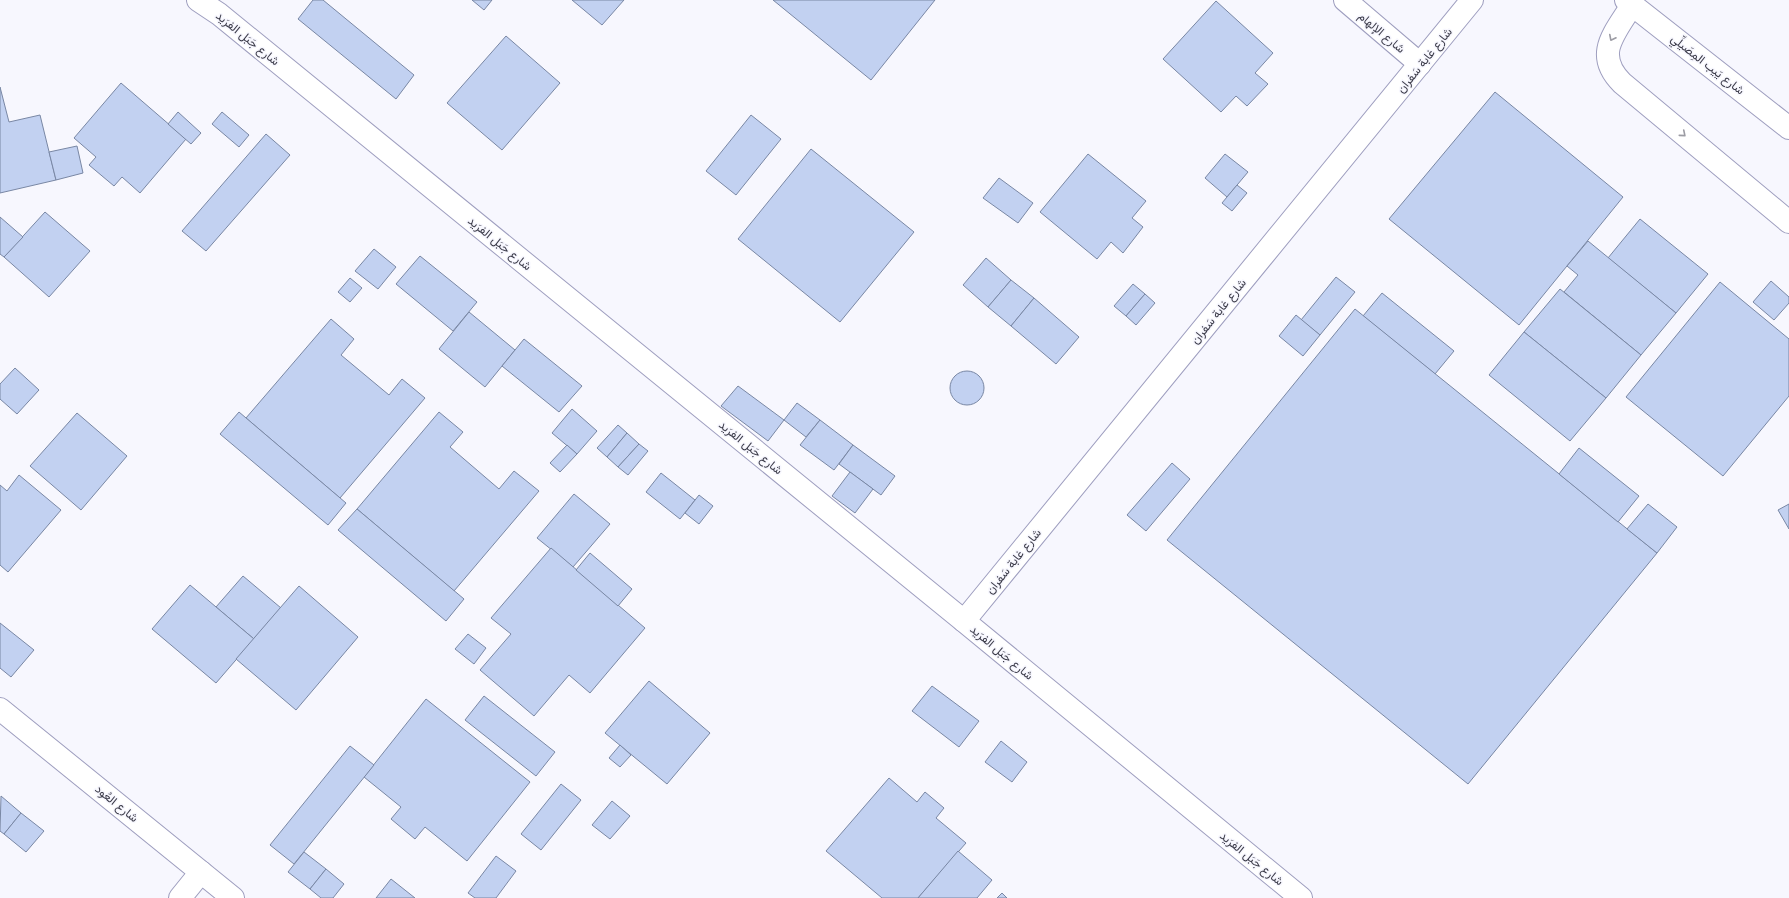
<svg xmlns="http://www.w3.org/2000/svg" width="1789" height="898" viewBox="0 0 1789 898" font-family="'PT Sans',Vazirmatn,sans-serif">
	<style>
		.building { fill: #c2d1f1; stroke: #7987a4 }
		.lines { fill: none; stroke-linecap: round; stroke-linejoin: round }
		.minor-casing { stroke: #9e9ebf; stroke-width: 24 }
		.minor { stroke: #fff; stroke-width: 22 }
		.oneway { stroke: #9c9ca4 }
		.labels { text-anchor: middle; dominant-baseline: central; stroke-width: 3; stroke-linejoin: round; paint-order: stroke }
		.street-label { font-size: 12px; fill: #3a3a48; stroke: #f7f7fe }
	</style>
	<rect width="100%" height="100%" fill="#f7f7fe"/>
	<!-- building -->
	<g class="building">
		<path d="M313,0h10l91,75 -18,24 -98,-80z"/>
		<path d="M472,0h20l-8,10z"/>
		<path d="M572,0h52l-22,25z"/>
		<path d="M773,0h162l-64,80z"/>
		<path d="M1216,1l57,52 -18,20 13,11 -21,22 -11,-10 -15,16 -58,-53z"/>
		<path d="M506,36l54,47 -58,67 -55,-47z"/>
		<path d="M121,83l65,56 -46,54 -18,-16 -8,9 -25,-21 7,-8 -22,-19z"/>
		<path d="M0,87l9,35 31,-7 16,65 -56,13z"/>
		<path d="M1495,92l128,105 -104,128 -130,-106z"/>
		<path d="M178,112l23,21 -10,11 -23,-20z"/>
		<path d="M222,112l27,23 -10,12 -27,-23z"/>
		<path d="M751,115l30,24 -45,56 -30,-24z"/>
		<path d="M266,134l24,21 -84,96 -24,-20z"/>
		<path d="M77,146l6,27 -27,7 -7,-28z"/>
		<path d="M811,149l103,83 -74,90 -102,-83z"/>
		<path d="M1088,154l58,47 -14,17 11,9 -20,26 -12,-11 -14,17 -57,-47z"/>
		<path d="M1225,154l23,18 -21,25 -22,-19z"/>
		<path d="M999,178l34,25 -15,20 -35,-25z"/>
		<path d="M1237,185l10,8 -15,18 -10,-8z"/>
		<path d="M45,212l45,39 -41,46 -45,-40z"/>
		<path d="M0,217l23,20 -19,20 -4,-3z"/>
		<path d="M1640,219l68,55 -32,39 -68,-55z"/>
		<path d="M1588,241l88,72 -35,42 -77,-63 14,-17 -11,-9z"/>
		<path d="M374,249l22,18 -18,22 -23,-18z"/>
		<path d="M420,256l57,46 -24,29 -57,-47z"/>
		<path d="M986,258l25,22 -23,27 -25,-22z"/>
		<path d="M1336,277l19,15 -35,43 -19,-15z"/>
		<path d="M350,278l12,10 -12,14 -12,-10z"/>
		<path d="M1011,280l23,18 -23,28 -23,-19z"/>
		<path d="M1771,281l18,16v6l-15,17 -21,-18z"/>
		<path d="M1720,282l69,57v57l-66,80 -97,-79z"/>
		<path d="M1133,284l12,10 -19,22 -12,-10z"/>
		<path d="M1560,289l81,66 -35,43 -82,-66z"/>
		<path d="M1382,293l72,58 -19,23 -72,-58z"/>
		<path d="M1145,294l10,9 -19,22 -10,-9z"/>
		<path d="M1034,298l45,39 -23,27 -45,-38z"/>
		<path d="M1355,309l302,244 -189,231 -301,-244z"/>
		<path d="M469,312l46,38 -30,37 -46,-38z"/>
		<path d="M1296,315l24,20 -17,21 -24,-20z"/>
		<path d="M331,319l23,20 -13,16 48,40 13,-16 23,19 -85,100 -94,-80z"/>
		<path d="M1524,332l82,66 -36,43 -81,-66z"/>
		<path d="M524,339l58,47 -23,26 -57,-46z"/>
		<path d="M15,368l24,22 -22,24 -17,-15v-15z"/>
		<circle cx="967" cy="388" r="17"/>
		<path d="M738,386l46,34 -16,21 -47,-35z"/>
		<path d="M797,403l23,17 -14,17 -22,-17z"/>
		<path d="M572,409l25,22 -20,23 -25,-21z"/>
		<path d="M239,412l107,91 -18,22 -108,-91z"/>
		<path d="M439,412l24,20 -13,15 49,42 15,-18 25,20 -85,100 -97,-82z"/>
		<path d="M77,413l50,43 -46,54 -51,-44z"/>
		<path d="M820,420l33,25 -19,25 -34,-25z"/>
		<path d="M618,425l9,8 -20,24 -10,-9z"/>
		<path d="M627,433l12,11 -21,23 -11,-10z"/>
		<path d="M639,444l9,7 -20,24 -10,-8z"/>
		<path d="M567,445l10,9 -17,18 -10,-9z"/>
		<path d="M853,445l42,31 -14,19 -42,-31z"/>
		<path d="M1579,448l60,48 -21,26 -59,-48z"/>
		<path d="M1172,463l18,16 -44,52 -19,-16z"/>
		<path d="M850,472l23,17 -18,24 -23,-17z"/>
		<path d="M661,473l34,27 -15,19 -34,-27z"/>
		<path d="M19,475l42,35 -53,62 -8,-7v-80l7,6z"/>
		<path d="M574,494l36,30 -37,43 -36,-29z"/>
		<path d="M699,495l14,11 -14,18 -14,-11z"/>
		<path d="M1648,504l29,23 -20,26 -30,-24z"/>
		<path d="M1789,504v25l-11,-19z"/>
		<path d="M357,509l107,90 -18,22 -108,-91z"/>
		<path d="M551,548l94,80 -55,65 -21,-18 -35,41 -54,-46 31,-36 -20,-16z"/>
		<path d="M590,553l42,36 -14,17 -42,-36z"/>
		<path d="M243,576l38,32 -27,31 -38,-32z"/>
		<path d="M190,585l64,54 -38,44 -64,-54z"/>
		<path d="M299,586l59,51 -62,73 -60,-51z"/>
		<path d="M0,623l34,27 -23,27 -11,-9z"/>
		<path d="M468,634l18,14 -12,16 -19,-15z"/>
		<path d="M649,681l61,52 -43,51 -62,-51z"/>
		<path d="M932,686l47,35 -20,26 -47,-36z"/>
		<path d="M484,696l71,56 -19,24 -71,-56z"/>
		<path d="M426,699l104,83 -63,79 -42,-34 -10,12 -24,-20 10,-12 -37,-30z"/>
		<path d="M1001,741l26,21 -15,20 -27,-20z"/>
		<path d="M620,745l11,10 -11,12 -11,-9z"/>
		<path d="M350,746l24,19 -80,99 -24,-19z"/>
		<path d="M889,778l28,24 8,-10 19,16 -8,10 30,25 -48,55h-36l-56,-47z"/>
		<path d="M561,784l20,16 -40,50 -20,-16z"/>
		<path d="M1,796l20,17 -17,21 -4,-3z"/>
		<path d="M612,801l18,15 -20,23 -18,-14z"/>
		<path d="M21,813l23,18 -18,21 -22,-18z"/>
		<path d="M958,851l34,29 -15,18h-59z"/>
		<path d="M304,852l22,17 -16,20 -22,-17z"/>
		<path d="M496,856l20,15 -20,27h-21l-7,-5z"/>
		<path d="M326,869l18,15 -11,14h-12l-11,-9z"/>
		<path d="M391,879l24,19h-39z"/>
		<path d="M1002,893l5,5h-10z"/>
	</g>
	<g class="lines">
		<!-- minor casing -->
		<g class="minor-casing">
			<g id="minor">
				<path d="M198,0l21,14 745,607 337,277"/>
				<path d="M1345,0l75,64"/>
				<path d="M1626,0l163,128"/>
				<path d="M1632,5c-17,28 -39,49 -10,78l167,139"/>
				<path d="M964,621l508,-621"/>
				<path d="M0,709l233,189"/>
				<path d="M180,898l21,-26"/>
			</g>
		</g>
		<!-- minor -->
		<use href="#minor" class="minor"/>
	</g>
	<!-- one-way arrows -->
	<defs><path id="oneway-chevron" d="M-2-3.5L2.5 0L-2 3.5" fill="none" stroke-width="1.6" stroke-linecap="round" stroke-linejoin="round"/></defs>
	<g class="oneway">
		<use href="#oneway-chevron" transform="translate(1612 38) rotate(117)"/>
		<use href="#oneway-chevron" transform="translate(1683 134) rotate(40)"/>
	</g>
	<g class="labels">
		<!-- street labels -->
		<g class="street-label">
			<text transform="translate(1382 32) rotate(40)">شارع الإلهام</text>
			<text transform="translate(248 38) rotate(39)">شارع جَبَل الفرَيد</text>
			<text transform="translate(1424 60) rotate(-51)">شارع غابة سَفران</text>
			<text transform="translate(1708 64) rotate(38)">شارع يَيب المِصَيلِّي</text>
			<text transform="translate(500 243) rotate(39)">شارع جَبَل الفرَيد</text>
			<text transform="translate(1218 311) rotate(-51)">شارع غابة سَفران</text>
			<text transform="translate(751 447) rotate(39)">شارع جَبَل الفرَيد</text>
			<text transform="translate(1013 561) rotate(-51)">شارع غابة سَفران</text>
			<text transform="translate(1002 652) rotate(40)">شارع جَبَل الفرَيد</text>
			<text transform="translate(117 803) rotate(39)">شارع العُود</text>
			<text transform="translate(1252 858) rotate(39)">شارع جَبَل الفرَيد</text>
		</g>
	</g>
</svg>
